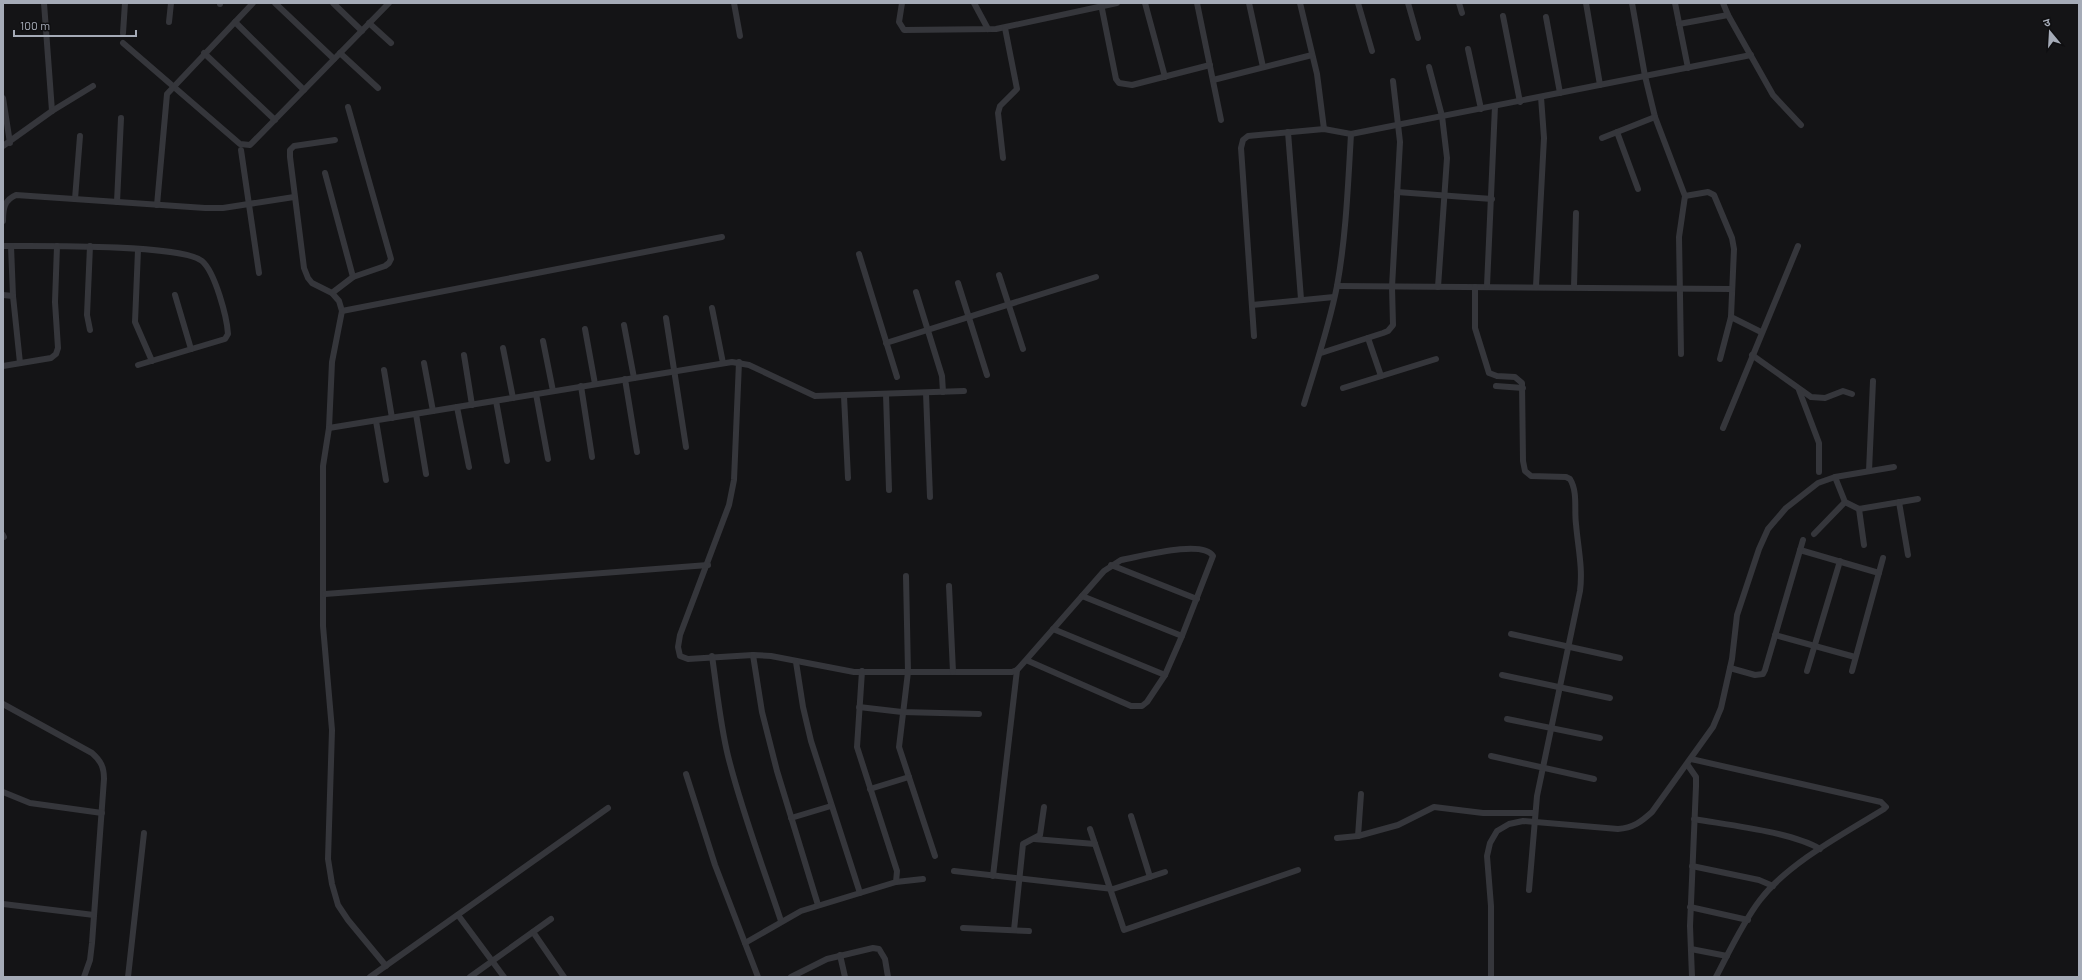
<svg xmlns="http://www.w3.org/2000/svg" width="2082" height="980" viewBox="0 0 2082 980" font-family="Barlow,'Noto Sans Devanagari',sans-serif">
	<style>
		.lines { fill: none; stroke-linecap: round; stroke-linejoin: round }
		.street { stroke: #35363b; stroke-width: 6 }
	</style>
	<rect width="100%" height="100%" fill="#141416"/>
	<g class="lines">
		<!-- street -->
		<g class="street">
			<path d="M44,3l8,108"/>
			<path d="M275,3l59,56"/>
			<path d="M333,3l29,28"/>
			<path d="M734,3l6,33"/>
			<path d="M902,3l-3,19 5,8 92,-1 121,-26"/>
			<path d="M974,3l14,26"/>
			<path d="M1145,3l20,74"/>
			<path d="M1197,3l24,117"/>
			<path d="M1249,3l14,64"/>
			<path d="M1300,3l17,71 7,55"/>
			<path d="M1358,3l14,48"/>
			<path d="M1408,3l10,35"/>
			<path d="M1459,3l3,10"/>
			<path d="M1586,3l14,82"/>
			<path d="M1632,3l13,73 10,41 30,79 -6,41 2,117"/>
			<path d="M1675,3l13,65"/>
			<path d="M1723,3l5,12 45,80 28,30"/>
			<path d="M220,4v-1"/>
			<path d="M1101,4l15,75 3,4 13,2 78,-20"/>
			<path d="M1503,16l17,86"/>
			<path d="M1546,17l14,76"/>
			<path d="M169,22l2,-19"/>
			<path d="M235,22l69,68"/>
			<path d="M369,23l22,20"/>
			<path d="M1679,24l49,-9"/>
			<path d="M123,33l2,-30"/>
			<path d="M123,43l117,101 10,1 139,-142"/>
			<path d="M1468,49l13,60"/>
			<path d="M204,53l71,67"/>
			<path d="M340,53l38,35"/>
			<path d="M1429,67l13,49 5,42 -9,129"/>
			<path d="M1213,80l99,-25"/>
			<path d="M3,98l7,45"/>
			<path d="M1288,132l13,167"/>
			<path d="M1617,132l21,57"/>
			<path d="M1602,138l53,-21"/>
			<path d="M335,140l-41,6 -4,4v7l14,111 4,10 4,5 20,10 7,8 3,10 -10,51 -3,66 -6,38v160l9,104 -4,129 4,25 6,21 10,15 38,46"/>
			<path d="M3,146l49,-35 41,-25"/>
			<path d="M241,150l18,123"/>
			<path d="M1003,158l-5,-45 2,-7 17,-17 -12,-61"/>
			<path d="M325,173l28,104"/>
			<path d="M1397,192l95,7"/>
			<path d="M1685,196l23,-4 6,3 18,43 2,11 -3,68 -11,42"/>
			<path d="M75,199l5,-63"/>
			<path d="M117,202l4,-84"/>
			<path d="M157,205l10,-111 86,-91"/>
			<path d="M3,221c0,-12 1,-21 13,-26l189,13h18l71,-11"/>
			<path d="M3,246c34,0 178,-2 199,15 13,11 25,56 26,73l-3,5 -87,26"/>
			<path d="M11,246l2,50 7,67"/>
			<path d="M138,250l-3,72 17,39"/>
			<path d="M859,254l38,123"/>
			<path d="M999,275l24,74"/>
			<path d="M958,283l29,92"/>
			<path d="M1337,286l395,3"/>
			<path d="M1487,286l8,-180"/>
			<path d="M1536,286l8,-148 -3,-41"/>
			<path d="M1475,287v41l14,45 8,3 18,1 7,6 1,78 2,10 6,5 35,1 4,2c8,13 4,31 6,45 2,24 7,44 4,67l-43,205 -8,94"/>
			<path d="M1574,287l2,-74"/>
			<path d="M916,292l26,84 1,16"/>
			<path d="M332,293l21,-16 32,-11 4,-3 2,-4 -43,-152"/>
			<path d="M3,295l10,1"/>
			<path d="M175,295l16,54"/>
			<path d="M1252,305l82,-8"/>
			<path d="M712,308l11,55"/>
			<path d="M342,311l380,-74"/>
			<path d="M1731,317l30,15"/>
			<path d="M666,318l20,129"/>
			<path d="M624,325l10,53"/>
			<path d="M585,329l10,55"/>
			<path d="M90,330l-3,-15 3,-69"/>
			<path d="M1254,336l-13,-188 2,-8 5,-4 76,-7 27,5 400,-79"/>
			<path d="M1368,338l13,38"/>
			<path d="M543,341l10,50"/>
			<path d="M886,343l210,-66"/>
			<path d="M503,348l10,50"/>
			<path d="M1321,353l62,-20 5,-2 5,-6 -1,-38 8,-145 -7,-61"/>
			<path d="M464,355l8,50"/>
			<path d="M1752,355l59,42 14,1 18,-7 9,3"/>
			<path d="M739,362l-5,118 -5,25 -49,130 -2,12 2,9 8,3 65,-4 18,1 83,16h158l5,-2 9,-10 78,-89 17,-11c18,-3 82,-21 92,-4l-31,80 -17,39 -18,27 -5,4h-11l-105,-46"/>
			<path d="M424,363l9,48"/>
			<path d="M3,366l48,-8 5,-4 2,-6 -3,-46 2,-56"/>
			<path d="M384,370l8,48"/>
			<path d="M625,379l12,73"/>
			<path d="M581,386l11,71"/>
			<path d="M1496,386l27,2"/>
			<path d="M1343,388l93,-29"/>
			<path d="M1799,390l20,53v29"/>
			<path d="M926,393l4,104"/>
			<path d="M536,394l12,65"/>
			<path d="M886,394l3,96"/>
			<path d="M844,396l4,82"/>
			<path d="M496,401l11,60"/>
			<path d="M1304,404c12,-40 25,-77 33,-118 9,-49 11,-101 14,-152"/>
			<path d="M457,407l12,60"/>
			<path d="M416,414l10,60"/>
			<path d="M376,421l10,59"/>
			<path d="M329,428l403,-66 17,3 66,31 149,-5"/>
			<path d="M1723,428l75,-182"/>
			<path d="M1869,471l4,-90"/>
			<path d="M1835,477l10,25 14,7 59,-10"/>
			<path d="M1899,502l9,53"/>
			<path d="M1859,509l5,36"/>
			<path d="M1814,534l31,-32"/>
			<path d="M3,535l1,2"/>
			<path d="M1800,550l79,23"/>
			<path d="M1111,565l86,34"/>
			<path d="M906,576l2,96 -9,75 36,109"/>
			<path d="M949,586l4,86"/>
			<path d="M325,594l383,-29"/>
			<path d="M1082,596l100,40"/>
			<path d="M1053,629l112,46"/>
			<path d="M1511,634l109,24"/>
			<path d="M1775,635l80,22"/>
			<path d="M753,655l9,57 15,59 41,134"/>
			<path d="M712,656c5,34 8,67 16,100 14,56 35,111 53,165"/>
			<path d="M796,662l7,45 8,34 49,152"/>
			<path d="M1730,668l25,7 8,-1 2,-4 38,-130"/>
			<path d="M1807,671l33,-110"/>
			<path d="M1852,671l31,-113"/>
			<path d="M1502,675l108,23"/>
			<path d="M3,704l89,49c9,8 12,14 12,26l-12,164 -2,17 -6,17"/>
			<path d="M859,707l43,5 77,2"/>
			<path d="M1507,719l93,19"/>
			<path d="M1491,756l103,23"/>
			<path d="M1691,759l190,43 5,5 -2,2c-39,24 -96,54 -124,91 -17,22 -31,52 -44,77"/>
			<path d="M1687,764l9,13v9l-6,140 2,51"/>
			<path d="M686,774l29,91 43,112"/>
			<path d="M870,789l39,-12"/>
			<path d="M3,792l27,11 72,10"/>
			<path d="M1131,816l19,61"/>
			<path d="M791,818l40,-12"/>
			<path d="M1694,819c34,6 98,13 126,30"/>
			<path d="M1090,829l34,101 174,-60"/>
			<path d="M1358,836l3,-42"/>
			<path d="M1337,838l21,-2 40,-11 36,-18 49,6h51"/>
			<path d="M1034,839l61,5"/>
			<path d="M1692,866l67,14 14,6"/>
			<path d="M954,871l159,18 52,-17"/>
			<path d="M993,876l24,-206"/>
			<path d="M896,882l27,-3"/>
			<path d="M3,904l91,11"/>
			<path d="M1690,907l58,13"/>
			<path d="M458,915l46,62"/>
			<path d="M963,928l66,3"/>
			<path d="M1014,930l9,-86 17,-9 4,-28"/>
			<path d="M533,932l31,45"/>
			<path d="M745,943l56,-32 95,-29 1,-11 -40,-124 5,-76"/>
			<path d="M1691,949l36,7"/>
			<path d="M840,955l5,22"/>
			<path d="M128,977l16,-144"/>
			<path d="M370,977l238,-169"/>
			<path d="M470,977l81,-58"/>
			<path d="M791,977l36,-18 46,-11 6,1 6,10 3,18"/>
			<path d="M1491,977v-71l-4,-50 3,-13 7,-12 12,-7 14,-3 95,8c15,-1 23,-7 34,-17l61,-85 8,-19 11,-49 5,-44 22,-66 9,-20 18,-21 32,-25 17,-6 59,-10"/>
		</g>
	</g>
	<!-- border -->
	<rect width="2082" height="980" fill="none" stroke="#a5abb7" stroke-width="8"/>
	<!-- north arrow -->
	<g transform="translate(2050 32) rotate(342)" stroke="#0f0f11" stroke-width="3" paint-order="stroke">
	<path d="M0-3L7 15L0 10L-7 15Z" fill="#a5abb7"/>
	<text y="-6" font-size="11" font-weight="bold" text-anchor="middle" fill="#a5abb7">उ</text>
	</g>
	<!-- scale -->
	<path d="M14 30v6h122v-6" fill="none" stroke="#a5abb7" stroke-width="2"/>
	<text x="20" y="30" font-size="12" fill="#a5abb7" stroke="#0f0f11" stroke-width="3" paint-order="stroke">100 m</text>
</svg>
